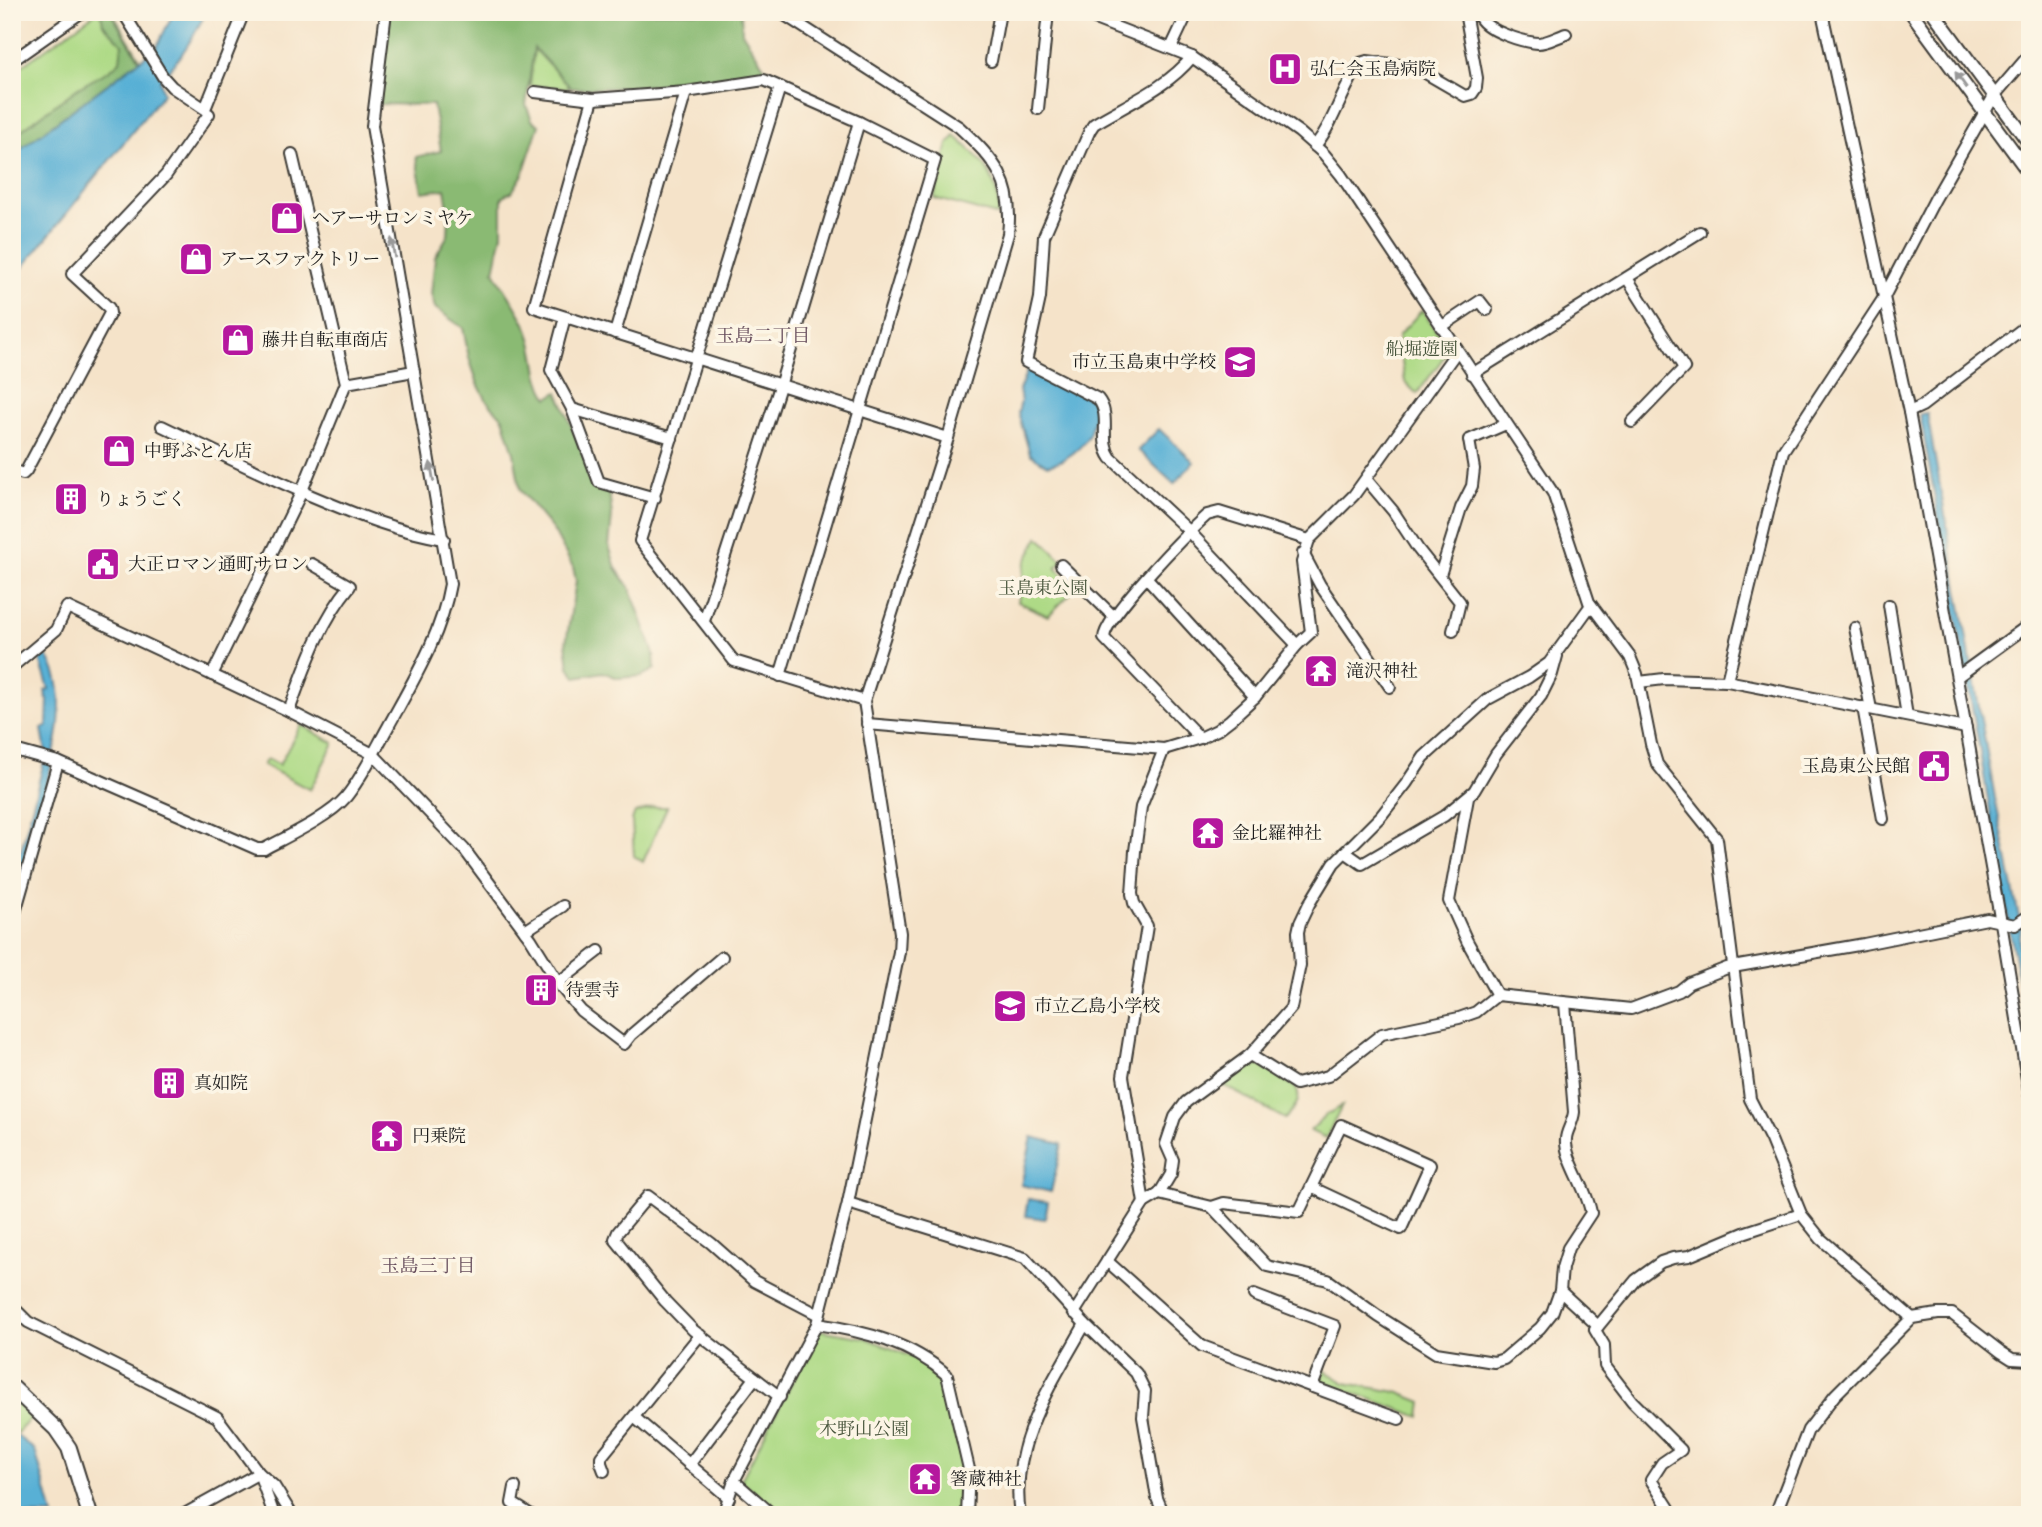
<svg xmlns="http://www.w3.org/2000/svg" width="2042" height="1527" viewBox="0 0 2042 1527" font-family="'Libre Caslon Text','Noto Serif JP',serif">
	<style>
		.green { fill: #aeda86; stroke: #657b51; stroke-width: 2 }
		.forest { fill: #8aba73; stroke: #536b48; stroke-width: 2 }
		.water { fill: #58b0d5; stroke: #3a6678; stroke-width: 2 }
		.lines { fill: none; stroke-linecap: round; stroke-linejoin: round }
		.minor-casing { stroke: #3d3a36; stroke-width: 14 }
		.tertiary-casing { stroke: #3d3a36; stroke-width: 16 }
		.secondary-casing { stroke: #3d3a36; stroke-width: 18 }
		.minor { stroke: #fff; stroke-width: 10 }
		.tertiary { stroke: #fff; stroke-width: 12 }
		.secondary { stroke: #fff; stroke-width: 14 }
		.oneway { fill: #999 }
		.labels { text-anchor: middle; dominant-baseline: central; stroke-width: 7; stroke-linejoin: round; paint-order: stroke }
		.poi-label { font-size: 18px; fill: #1c1c1c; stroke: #fcf5e5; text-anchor: start }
		.park-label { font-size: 18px; fill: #48553c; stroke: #fcf5e5 }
		.neighbourhood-label { font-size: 19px; fill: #674e5d; stroke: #fcf5e5 }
	</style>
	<rect width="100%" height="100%" fill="#fcf5e5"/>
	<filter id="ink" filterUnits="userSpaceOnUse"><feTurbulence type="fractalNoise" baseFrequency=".0143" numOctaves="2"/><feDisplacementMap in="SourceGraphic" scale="14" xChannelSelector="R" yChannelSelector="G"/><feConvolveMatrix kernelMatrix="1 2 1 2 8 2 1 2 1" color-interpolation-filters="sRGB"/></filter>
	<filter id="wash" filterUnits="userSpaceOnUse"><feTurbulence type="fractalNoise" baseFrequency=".00686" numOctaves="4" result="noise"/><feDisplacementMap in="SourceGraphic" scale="28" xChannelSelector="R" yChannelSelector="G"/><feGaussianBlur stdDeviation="1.57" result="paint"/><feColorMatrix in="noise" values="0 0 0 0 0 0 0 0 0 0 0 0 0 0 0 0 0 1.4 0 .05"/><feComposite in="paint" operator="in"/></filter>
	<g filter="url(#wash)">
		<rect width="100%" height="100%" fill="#f5e3c9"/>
		<!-- green -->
		<g class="green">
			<path d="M97,12h15l29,48 -129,95v-82z"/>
			<path d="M534,48l37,40 -41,-2z"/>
			<path d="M955,136c28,24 44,41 44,80l-65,-18 14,-54z"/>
			<path d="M1422,310l27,40 -32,44 -12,-12 -7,-46z"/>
			<path d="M1039,537l24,24 -7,7 20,20 -28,28 -30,-14 7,-39z"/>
			<path d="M301,725l33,18 -24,47 -47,-25 4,-6 12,6z"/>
			<path d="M654,807h13l-24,55 -9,-6 -2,-35 3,-8z"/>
			<path d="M1257,1063l38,24c9,13 -2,22 -10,32l-62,-34 20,-18z"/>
			<path d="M1342,1106l-16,32 -16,-7 17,-17z"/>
			<path d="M819,1330l47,8 61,25 8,6 10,16 20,84v39l-14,7h-170l-40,-35z"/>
			<path d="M1324,1370l21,13 52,9 25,10 -2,15 -100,-36z"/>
			<path d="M12,1397l21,19 -16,17 -5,-4z"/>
		</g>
		<!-- forest -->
		<g class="forest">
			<path d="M101,12h9l30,48 -128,95v-18l66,-49 32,-18 10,-9 2,-17 -19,-20z"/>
			<path d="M393,12h348l1,20 25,39c-65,10 -130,19 -196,17l-37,-40 -8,57 6,15 7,5 -17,51 -10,16 -6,2 -4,4v36l-8,37c11,20 29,43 36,64 8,22 4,40 18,63l10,-6 37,93 14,5 3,26 -3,30 7,22 14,20 24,66 1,15 -13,7 -24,2 -15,-6 -27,5 -7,-10 -3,-24 10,-62 -3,-14 -20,-37 -33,-40 -6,-37 -11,-35 -16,-17 -9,-17 -9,-26 -6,-30 -28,-20 -4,-14 4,-37 13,-22 1,-20 -4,-26 -23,3 -6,-35 25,-6 -8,-46 -56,-1 7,-82z"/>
		</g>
		<!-- water -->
		<g class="water">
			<path d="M174,12h32c-13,26 -26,48 -46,68l3,14 -151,187v-126l144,-107z"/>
			<path d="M1028,368l69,34 4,5c-8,7 -8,15 -11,25 -6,16 -26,30 -43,33l-17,-11 -12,-41 3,-12 -2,-11z"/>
			<path d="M1927,413l68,385 26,130 -2,17 11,60v45l-52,-310 -58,-326z"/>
			<path d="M1159,429l35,33 -20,22 -36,-34z"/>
			<path d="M46,655c30,40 4,114 -7,157 -4,16 -7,38 -16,52 -2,4 -7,8 -11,12v-12l9,-14 25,-96 -4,-26 5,-1 1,-28 -2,-1 -1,-8 4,-1 -9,-29z"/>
			<path d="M1032,1137l30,7 -11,48 -30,-7z"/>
			<path d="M1028,1199l20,3 -3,17 -20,-3z"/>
			<path d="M12,1432l23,18 18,65h-41z"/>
		</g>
	</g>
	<g filter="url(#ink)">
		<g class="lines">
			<!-- minor casing -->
			<g class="minor-casing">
				<g id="minor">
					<path d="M123,12l40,65 9,10 33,22 39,-97"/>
					<path d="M1077,12l115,45 107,75 25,22 17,21 212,318 36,109 41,55 7,17 14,70 6,20 60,75 33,260 21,41 30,74 20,25 91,79"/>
					<path d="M1481,12l-1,6c8,13 42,24 58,25 9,0 19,-6 28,-9"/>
					<path d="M1822,12l87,400 92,511 29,174"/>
					<path d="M1171,48l17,-36"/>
					<path d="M1192,57c-25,31 -65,47 -98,67l-4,6 -46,106 -4,62 -14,64 72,37c14,17 0,41 13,59l78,73 108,114"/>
					<path d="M12,61l70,-49"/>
					<path d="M991,61l9,-49"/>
					<path d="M780,87l-140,454 94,120 130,40"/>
					<path d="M535,92l58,7 93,-7 78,-12 95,42 76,38 -155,516"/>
					<path d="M593,99l-59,208 414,131"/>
					<path d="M1038,109l10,-97"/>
					<path d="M1315,146c20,-25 27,-56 45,-83l7,-2 48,6 50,29 7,-2 4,-6 1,-10 -12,-66"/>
					<path d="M1627,278l57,90 -52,54"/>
					<path d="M565,317l-14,53 21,39 27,73 56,16"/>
					<path d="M1441,327l39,-26 7,9"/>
					<path d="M615,333l71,-241"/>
					<path d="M1472,374l228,-142"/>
					<path d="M346,383l68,-12"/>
					<path d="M572,409l100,29"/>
					<path d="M1909,412l13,-6 108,-83"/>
					<path d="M162,426c50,24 100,49 150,70 45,19 84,35 132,43"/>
					<path d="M12,470l11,4 3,-3 84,-158 -1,-5 -37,-34 94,-99 43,-61"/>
					<path d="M1366,479l27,32 25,38 42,53 -7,29"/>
					<path d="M1303,553l17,32 70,102"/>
					<path d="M1061,565l53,52"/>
					<path d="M1440,575l21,-67 11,-22 2,-17 -5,-29 37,-16"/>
					<path d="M1147,578l108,119"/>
					<path d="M1889,605l18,111"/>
					<path d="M704,621l76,-235 79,-264"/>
					<path d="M1855,628l16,81"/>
					<path d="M12,667l44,-37 11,-23 222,104 84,43 91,95 67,90 30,48 20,24 43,33 7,-9 91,-78"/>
					<path d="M212,675l89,-182 45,-110 -54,-229"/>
					<path d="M1957,677l73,-53"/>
					<path d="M1727,681l56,-230 100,-152 52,-100 59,-103 36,-42"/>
					<path d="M1639,682l25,-3 63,2 239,47"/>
					<path d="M1863,707l20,112"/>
					<path d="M289,711c16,-43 31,-89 61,-125l-38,-22"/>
					<path d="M867,724l297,25 36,-11 17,-8 13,-10 25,-23 42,-52 14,-13 -9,-70 7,-22 45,-45 103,-144"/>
					<path d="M1200,738l-96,-100c0,-21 84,-106 103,-123l12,-3 90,28"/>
					<path d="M12,746l6,5 40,11 199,87h7c24,-13 65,-32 82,-52 17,-21 29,-47 42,-70 25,-46 53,-91 62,-143l-78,-458 14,-114"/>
					<path d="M1468,798l-19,103 18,40 30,54"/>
					<path d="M1345,852l17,12 82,-48 30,-25 22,-37 45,-58 11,-22 5,-18"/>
					<path d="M12,923l46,-161"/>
					<path d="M525,931l38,-25"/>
					<path d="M559,982l40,-31"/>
					<path d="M1250,1055l46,29 32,-8 54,-42 77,-16 17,-6 21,-17 134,14 48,-18 10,-8 38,-15 137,-24 123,-25 28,6 15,-10"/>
					<path d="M1159,1194l53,13 55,59 61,14 50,36 58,37 58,9 10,-3 36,-31 12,-15 8,-22 38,35"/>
					<path d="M848,1203l177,55 60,66 51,49 9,18 -2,26 14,81 5,12 6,5"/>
					<path d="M1144,1203l-21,-127 24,-150 -13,-23 -2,-9 3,-43 6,-44 23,-58"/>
					<path d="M1212,1207l12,-4 75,9 42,-87 89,40 -29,64 -90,-42"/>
					<path d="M1107,1261l95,85 197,73"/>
					<path d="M1560,1291l2,-23 6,-20 23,-35c-3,-23 -27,-55 -25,-74 0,-8 7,-16 8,-27l-9,-109"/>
					<path d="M1254,1295l81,31 -23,61"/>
					<path d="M12,1306l16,16 189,95 42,56 15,13 18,29"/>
					<path d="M1074,1313l70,-110 15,-9 12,-20 2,-14 -7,-16 9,-27 11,-15 64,-47 41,-47 9,-43 -2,-33 2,-9 9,-19 25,-41 47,-47 25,-32 18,-27 64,-58 41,-22 20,-14 42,-58"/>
					<path d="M817,1324c47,7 94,19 130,51l22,94 -2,46"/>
					<path d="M780,1397l-87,-67 -28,-29 -50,-62 3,-7 30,-36 63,47 43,38 65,34"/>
					<path d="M634,1417l95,81"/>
					<path d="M689,1465l66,-87"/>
					<path d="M604,1471l-3,-8v-6l99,-122"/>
					<path d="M260,1476l14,39"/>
					<path d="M734,1481l39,34"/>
					<path d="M515,1487l-3,16 19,12"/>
					<path d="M183,1515l76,-42"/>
					<path d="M723,1515l11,-34 83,-157 31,-121 51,-251 1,-19 -36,-232 84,-263 60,-204c6,-52 -12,-73 -49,-107l-179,-115"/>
					<path d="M1020,1515c-11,-71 32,-132 65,-191"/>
					<path d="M1670,1515l-1,-7 -18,-28 11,-17 19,-13 -49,-49 -27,-35 -1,-21 -9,-15 41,-50 25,-18 12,-4 16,-2 57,-24 55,-18"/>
					<path d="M1775,1515l33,-85 27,-35 77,-77 26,-4h14l49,38 11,7 18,1"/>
				</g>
			</g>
			<!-- tertiary casing -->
			<g class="tertiary-casing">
				<g id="tertiary">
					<path d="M1911,12l119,162"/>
					<path d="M1933,12l97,132"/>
				</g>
			</g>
			<!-- secondary casing -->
			<g class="secondary-casing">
				<path id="secondary" d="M12,1387l44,42 13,19 21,67"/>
			</g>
			<!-- minor -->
			<use href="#minor" class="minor"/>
			<!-- tertiary -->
			<use href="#tertiary" class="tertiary"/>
			<!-- secondary -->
			<use href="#secondary" class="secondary"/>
		</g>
		<!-- one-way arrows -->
		<defs><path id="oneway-solid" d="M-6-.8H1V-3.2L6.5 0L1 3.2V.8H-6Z" transform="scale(1.75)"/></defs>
		<g class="oneway">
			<use href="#oneway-solid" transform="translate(1961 80) rotate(-126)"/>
			<use href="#oneway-solid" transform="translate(393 248) rotate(-100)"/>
			<use href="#oneway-solid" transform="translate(432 472) rotate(-100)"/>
		</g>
	</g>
	<!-- icons -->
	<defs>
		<g id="hospital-square" transform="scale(1.75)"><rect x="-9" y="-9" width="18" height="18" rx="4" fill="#b5179e" stroke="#fcf5e5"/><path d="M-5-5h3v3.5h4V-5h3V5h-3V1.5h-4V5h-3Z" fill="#fff"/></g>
		<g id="shop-square" transform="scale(1.75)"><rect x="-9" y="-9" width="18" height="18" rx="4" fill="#b5179e" stroke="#fcf5e5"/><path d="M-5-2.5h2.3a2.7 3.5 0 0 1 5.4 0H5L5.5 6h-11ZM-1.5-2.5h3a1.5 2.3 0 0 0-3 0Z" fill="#fff"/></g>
		<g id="school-square" transform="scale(1.75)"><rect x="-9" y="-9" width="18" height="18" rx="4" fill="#b5179e" stroke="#fcf5e5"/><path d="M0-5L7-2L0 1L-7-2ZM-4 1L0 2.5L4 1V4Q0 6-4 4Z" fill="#fff"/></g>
		<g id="building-square" transform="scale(1.75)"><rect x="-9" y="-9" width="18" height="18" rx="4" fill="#b5179e" stroke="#fcf5e5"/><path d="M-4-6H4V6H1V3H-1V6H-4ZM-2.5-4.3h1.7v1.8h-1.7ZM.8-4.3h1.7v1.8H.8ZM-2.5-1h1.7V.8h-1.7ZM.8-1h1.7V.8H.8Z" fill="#fff"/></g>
		<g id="civic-square" transform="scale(1.75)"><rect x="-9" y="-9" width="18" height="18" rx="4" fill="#b5179e" stroke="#fcf5e5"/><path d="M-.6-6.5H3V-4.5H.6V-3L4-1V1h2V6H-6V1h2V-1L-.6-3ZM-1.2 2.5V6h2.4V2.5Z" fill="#fff"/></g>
		<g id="temple-square" transform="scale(1.75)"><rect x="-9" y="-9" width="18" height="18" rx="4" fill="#b5179e" stroke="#fcf5e5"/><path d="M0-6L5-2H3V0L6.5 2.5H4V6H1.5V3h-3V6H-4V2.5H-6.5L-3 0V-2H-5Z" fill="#fff"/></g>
	</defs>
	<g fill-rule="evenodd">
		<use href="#hospital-square" x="1285" y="69"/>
		<use href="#shop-square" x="287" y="218"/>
		<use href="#shop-square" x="196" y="259"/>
		<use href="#shop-square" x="238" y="340"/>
		<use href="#school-square" x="1240" y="362"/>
		<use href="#shop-square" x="119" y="451"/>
		<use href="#building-square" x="71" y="499"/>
		<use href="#civic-square" x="103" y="564"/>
		<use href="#temple-square" x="1321" y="671"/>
		<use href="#civic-square" x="1934" y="766"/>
		<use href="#temple-square" x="1208" y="833"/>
		<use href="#building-square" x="541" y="990"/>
		<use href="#school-square" x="1010" y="1006"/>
		<use href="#building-square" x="169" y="1083"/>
		<use href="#temple-square" x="387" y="1136"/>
		<use href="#temple-square" x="925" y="1479"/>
	</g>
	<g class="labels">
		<!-- poi labels -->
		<g class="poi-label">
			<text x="1310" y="69">弘仁会玉島病院</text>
			<text x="312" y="218">ヘアーサロンミヤケ</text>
			<text x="220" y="259">アースファクトリー</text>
			<text x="262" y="340">藤井自転車商店</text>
			<text x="1216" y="362" text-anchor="end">市立玉島東中学校</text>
			<text x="144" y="451">中野ふとん店</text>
			<text x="96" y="499">りょうごく</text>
			<text x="128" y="564">大正ロマン通町サロン</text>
			<text x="1346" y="671">滝沢神社</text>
			<text x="1910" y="766" text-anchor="end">玉島東公民館</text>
			<text x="1232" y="833">金比羅神社</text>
			<text x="566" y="990">待雲寺</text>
			<text x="1034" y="1006">市立乙島小学校</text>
			<text x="194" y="1083">真如院</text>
			<text x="412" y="1136">円乗院</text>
			<text x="950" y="1479">箸蔵神社</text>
		</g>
		<!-- park labels -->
		<g class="park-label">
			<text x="1422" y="349">船堀遊園</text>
			<text x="1043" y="588">玉島東公園</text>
			<text x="864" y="1429">木野山公園</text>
		</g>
		<!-- neighbourhood labels -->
		<g class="neighbourhood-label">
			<text x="763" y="335">玉島二丁目</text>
			<text x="428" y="1265">玉島三丁目</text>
		</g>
	</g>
	<!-- margin -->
	<rect width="2042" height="1527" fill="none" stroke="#fcf5e5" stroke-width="42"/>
</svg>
